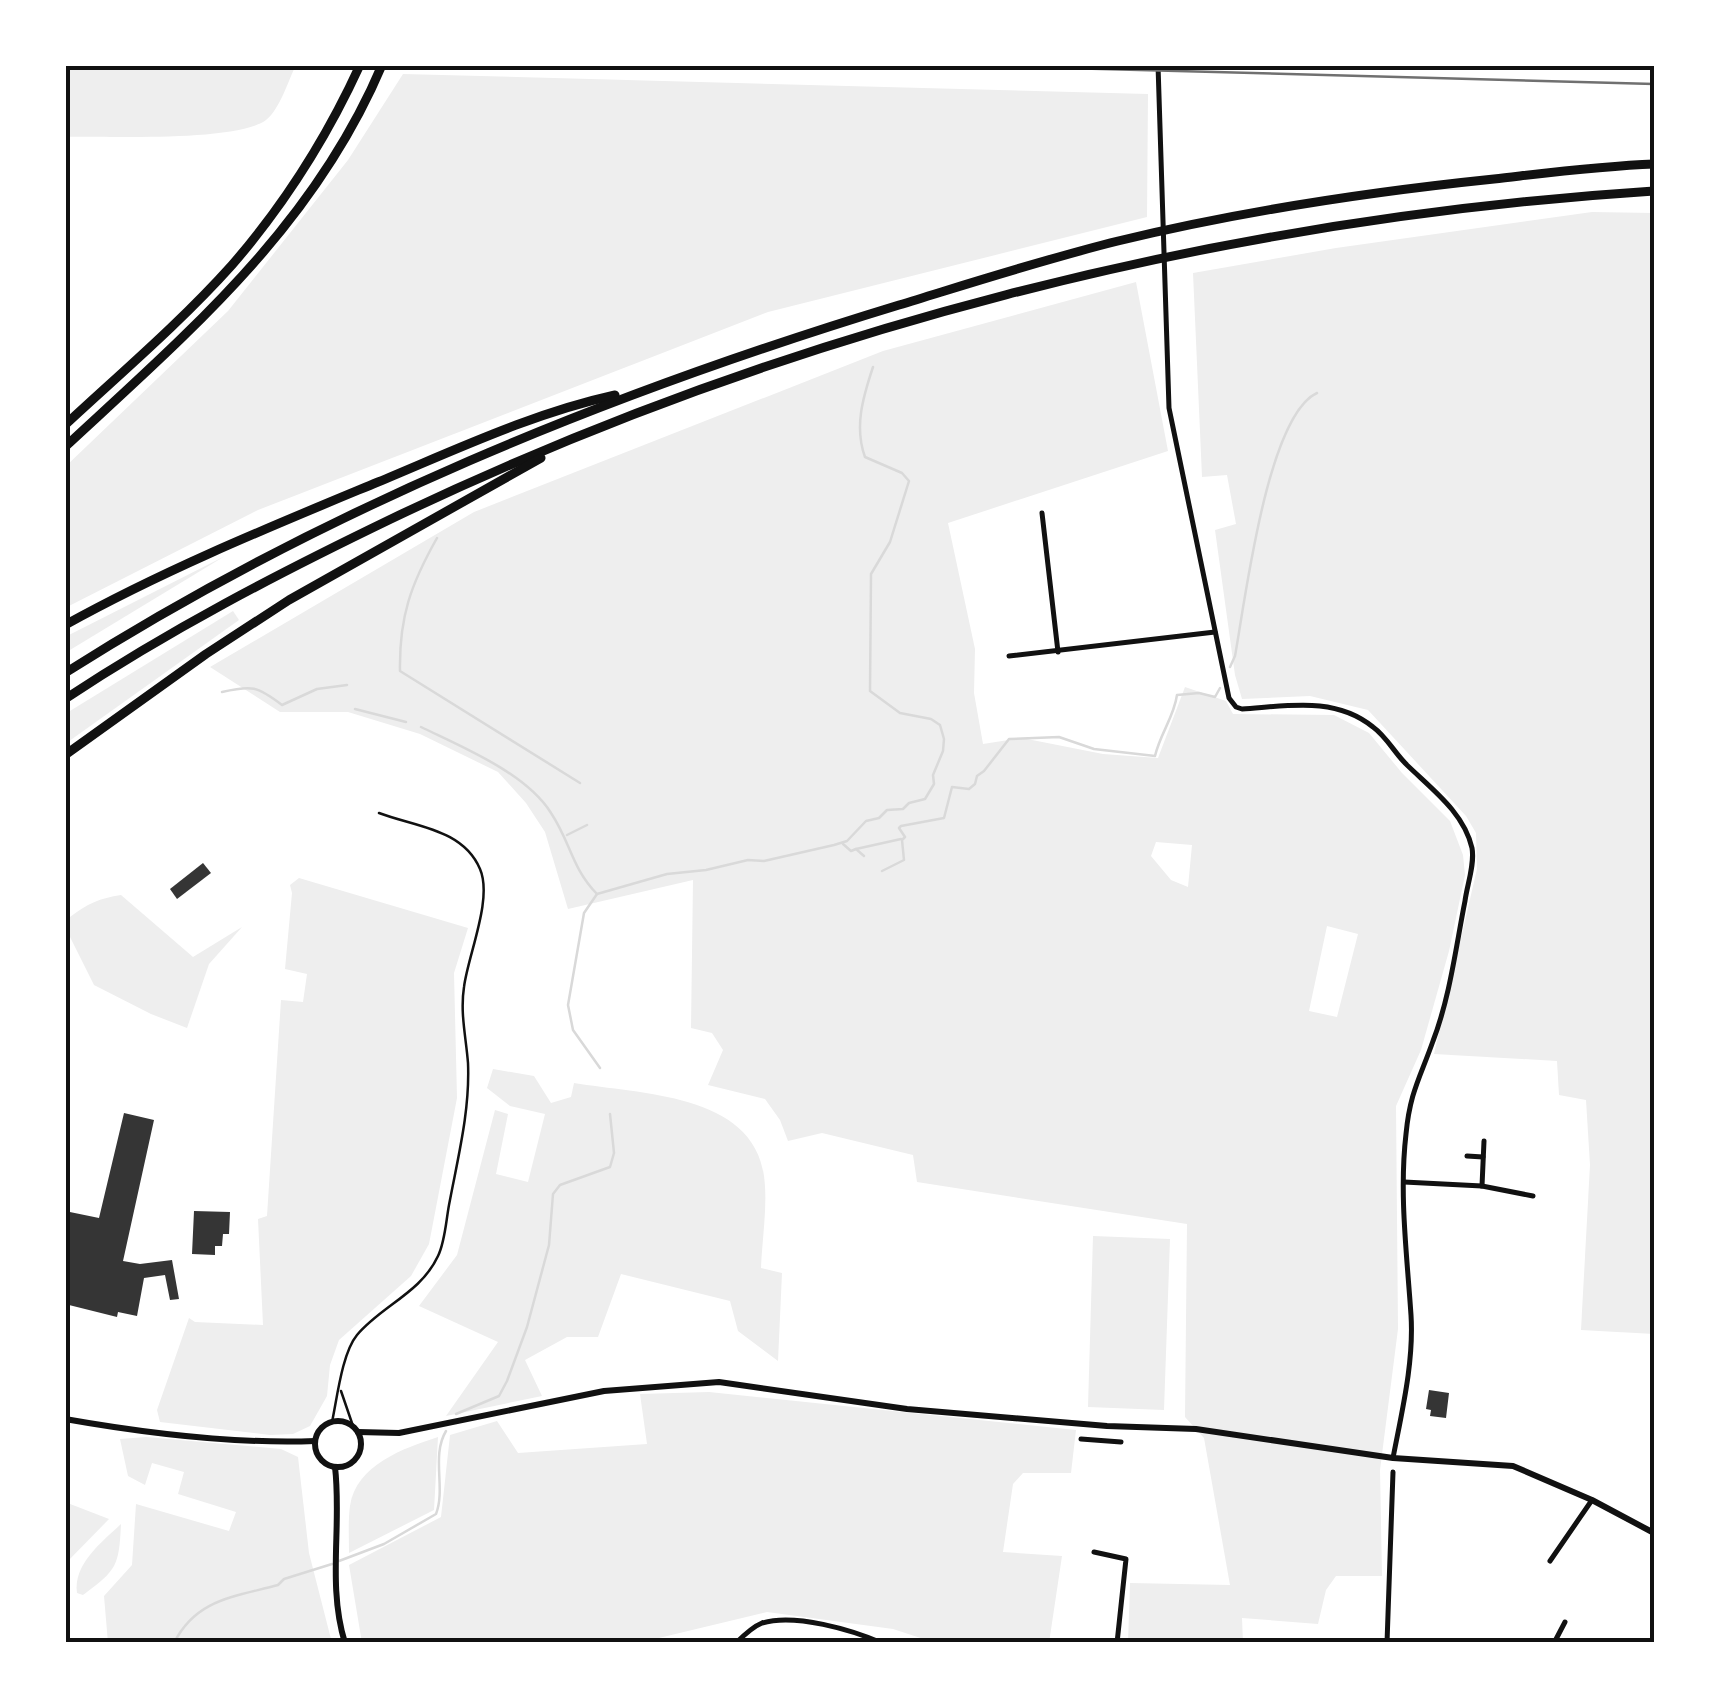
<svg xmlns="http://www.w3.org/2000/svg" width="1719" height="1708" viewBox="0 0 1719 1708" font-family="'DM Sans',sans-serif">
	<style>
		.green { fill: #eee; fill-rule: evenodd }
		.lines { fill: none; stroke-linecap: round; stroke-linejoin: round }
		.stream { stroke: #d9d9d9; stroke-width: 2.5 }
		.building { fill: #353535 }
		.service { stroke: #111; stroke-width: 2.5 }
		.minor { stroke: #111; stroke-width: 5 }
		.tertiary { stroke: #111; stroke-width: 6 }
		.trunk { stroke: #111; stroke-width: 9 }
		.motorway { stroke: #111; stroke-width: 9 }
		.rail { stroke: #707070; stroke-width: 2.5 }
		.neatline { fill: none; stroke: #111; stroke-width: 4 }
	</style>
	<rect width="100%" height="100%" fill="#fff"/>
	<!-- green -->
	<g class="green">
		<path d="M65,65h231c-8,16 -16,44 -30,55 -29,22 -159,16 -201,17z"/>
		<path d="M403,74l745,20 -1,123 -379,95 -510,198 -193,98v-141l163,-156 120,-151z"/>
		<path d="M1592,212l62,1v1121l-73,-4 9,-165 -4,-65 -27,-5 -2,-34 -123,-7 43,-185 -1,-36 -10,-17 -98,-106 -58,-14 -68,3 -7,-24 -20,-145 21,-6 -9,-49 -25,2 -9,-204 143,-25z"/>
		<path d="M1136,282l32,169 -220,72 27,126 -1,44 9,51 39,-6 81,16 55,4 27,-71 41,14 7,13 101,1 35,18 33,40 48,48 13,34 2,20 -16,76 -28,99 -25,56 2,223 -18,141 2,106h-46l-10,14 -8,34 -76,-6 1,25h-115l2,-60 100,2 -26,-147 -19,-21 2,-193 -270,-42 -4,-27 -91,-22 -34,8 -8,-21 -15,-21 -57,-14 15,-35 -11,-17 -21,-5 2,-148 -125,29 -23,-77 -19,-29 -28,-31 -78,-38 -72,-22h-68l-70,-45 264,-155 409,-161zM1156,842l36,3 -4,42 -17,-7 -20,-24zM1327,926l31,8 -21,83 -28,-6z"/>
		<path d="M225,556l-160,97v-16z"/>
		<path d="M233,611l6,9 -174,124v-30z"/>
		<path d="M299,878l169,50 -14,45 3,125 -28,146 -18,32 -72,64 -9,25 -3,31 -17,30 -17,8 -23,1 -110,-13 -3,-12 32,-92 6,4 68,3 -5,-106 9,-3 14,-216 22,2 4,-28 -22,-5 7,-76 -2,-8z"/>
		<path d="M121,895l72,62 49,-30 -33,37 -22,64 -36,-14 -57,-29 -26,-52 2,-16c17,-13 30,-19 51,-22z"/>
		<path d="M493,1069l41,7 17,27 20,-6 3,-14c65,11 179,10 190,93 4,29 -2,63 -3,92l21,5 -4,88 -40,-30 -8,-30 -109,-27 -23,63h-31l-42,23 17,36 -96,20 52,-74 -79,-36 38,-51 38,-145 13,4 -12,60 32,8 17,-68 -35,-8 -23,-18z"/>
		<path d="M1093,1236l77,3 -6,171 -76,-3z"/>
		<path d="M709,1392l367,38 -5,43h-48l-10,11 -10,68 59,4 -13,87h-113l-43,-14 -126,-17 -129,31h-276l-13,-78 92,-48 9,-82 47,-14 21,32 129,-9 -7,-50z"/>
		<path d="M146,1437l135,12 17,8 11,96 23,90h-224l-4,-47 28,-31 4,-61 93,27 7,-19 -58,-18 6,-22 -32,-9 -7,22 -17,-9 -8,-37z"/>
		<path d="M438,1437l-4,73 -85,43c0,-15 -1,-32 1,-47 6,-41 54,-58 88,-69z"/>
		<path d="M65,1502l44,17 -44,45z"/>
		<path d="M121,1524c-2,42 -4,46 -38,71l-6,-2c-4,-29 25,-51 44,-69z"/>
	</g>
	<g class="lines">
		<!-- stream -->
		<g class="stream">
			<path d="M437,538c-26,46 -38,79 -37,133l180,112"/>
			<path d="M1230,667l5,-11c10,-54 32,-240 82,-263"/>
			<path d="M222,692c30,-7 35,-6 60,13l35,-16 30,-4"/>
			<path d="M355,709l51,13"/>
			<path d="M421,727c41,20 105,46 130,86 20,30 20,54 46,81"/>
			<path d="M567,835l20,-10"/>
			<path d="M843,844l8,7 5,-2 8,7"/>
			<path d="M856,849l45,-10"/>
			<path d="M882,871l22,-11 -2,-20 3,-3 -6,-9 2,-2 43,-8 8,-31 17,2 6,-5 2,-8 7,-5 25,-32 50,-2 35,12 61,7c5,-22 19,-39 22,-61l22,-2 16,4 5,-9"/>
			<path d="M600,1068l-27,-38 -5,-25 16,-92 13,-19 70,-20 39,-4 42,-10 16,1 70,-16 13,-4 19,-20 13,-3 8,-8 16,-1 6,-6 16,-4 9,-15 -1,-9 10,-24 1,-12 -4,-14 -9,-6 -31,-6 -30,-22 1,-117 19,-32 19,-61 -7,-8 -37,-16c-11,-30 -2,-60 8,-90"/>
			<path d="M456,1414l43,-18 8,-15 20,-54 22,-82 4,-51 7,-9 50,-18 4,-14 -4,-39"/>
			<path d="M339,1561l45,-17 52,-30c10,-26 -5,-58 10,-83"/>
			<path d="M174,1643c22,-44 60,-46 104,-58l6,-6 48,-15"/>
		</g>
	</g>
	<!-- building -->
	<g class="building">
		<path d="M203,863l8,10 -34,26 -7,-10z"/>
		<path d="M124,1113l30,7 -31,141 17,3 32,-4 7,39 -9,1 -5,-25 -21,3 -7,38 -19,-4 -1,5 -52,-13v-93l34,7z"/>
		<path d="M194,1211l36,1 -1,22h-6l-1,12h-7v9l-23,-1z"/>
		<path d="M1429,1390l20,3 -3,25 -16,-2 1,-6 -5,-1z"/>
	</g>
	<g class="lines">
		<!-- service -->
		<g class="service">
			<path d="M341,1391l12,35"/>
			<path d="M332,1422c5,-23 10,-69 25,-87 24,-29 64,-42 81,-79 7,-14 8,-35 11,-51 9,-48 21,-94 19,-142 -2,-26 -8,-50 -4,-76 4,-32 29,-88 16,-118 -17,-40 -64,-42 -101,-56"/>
		</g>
		<!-- minor -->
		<g class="minor">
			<path d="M1158,65l11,343 60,290 7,9 6,2c45,-3 93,-13 131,18 14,10 22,27 35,39 25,24 56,47 64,82 3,16 -5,37 -7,53 -9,45 -15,96 -32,140 -13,37 -23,51 -27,93 -7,60 1,121 5,181 3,47 -9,96 -18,143"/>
			<path d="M1042,513l16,139"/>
			<path d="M1009,656l206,-24"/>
			<path d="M1467,1156l16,1"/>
			<path d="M1404,1182l78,4 51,10"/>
			<path d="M1482,1186l2,-45"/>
			<path d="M1081,1439l40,3"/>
			<path d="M1094,1552l32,7 -9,84"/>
			<path d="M1550,1561l42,-61"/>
			<path d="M736,1643c7,-7 16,-16 26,-20 33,-10 90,7 120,20"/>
			<path d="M1387,1643l6,-171"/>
			<path d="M1554,1643l11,-21"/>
		</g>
		<!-- tertiary -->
		<g class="tertiary">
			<path d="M65,1419c79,14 170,25 250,22"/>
			<circle cx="338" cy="1444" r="23"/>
			<path d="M358,1432l41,1 205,-42 115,-9 188,27 200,17 89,3 197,29 120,8 79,34 62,33"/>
			<path d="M335,1467c7,59 -8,118 10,176"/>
		</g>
		<!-- trunk -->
		<g class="trunk">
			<path d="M65,425c56,-52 116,-103 167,-160 52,-60 95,-128 128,-200"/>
			<path d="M65,447c125,-116 249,-221 317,-382"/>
		</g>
		<!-- motorway -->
		<g class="motorway">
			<path d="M65,625c101,-56 207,-99 313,-143 77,-32 155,-69 237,-87"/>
			<path d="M65,673c258,-164 542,-279 834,-368 72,-22 146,-46 219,-64 124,-30 250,-49 376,-62 53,-6 106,-13 160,-15"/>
			<path d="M65,699c104,-69 214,-126 326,-180 395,-189 826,-300 1263,-328"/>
			<path d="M65,755l141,-101 83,-54 252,-142"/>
		</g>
		<!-- rail -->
		<path class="rail" d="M956,65l698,19"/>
	</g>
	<!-- border -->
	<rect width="1719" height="1708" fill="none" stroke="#ffffff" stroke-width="135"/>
	<rect x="68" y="68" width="1584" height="1572" class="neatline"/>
</svg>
